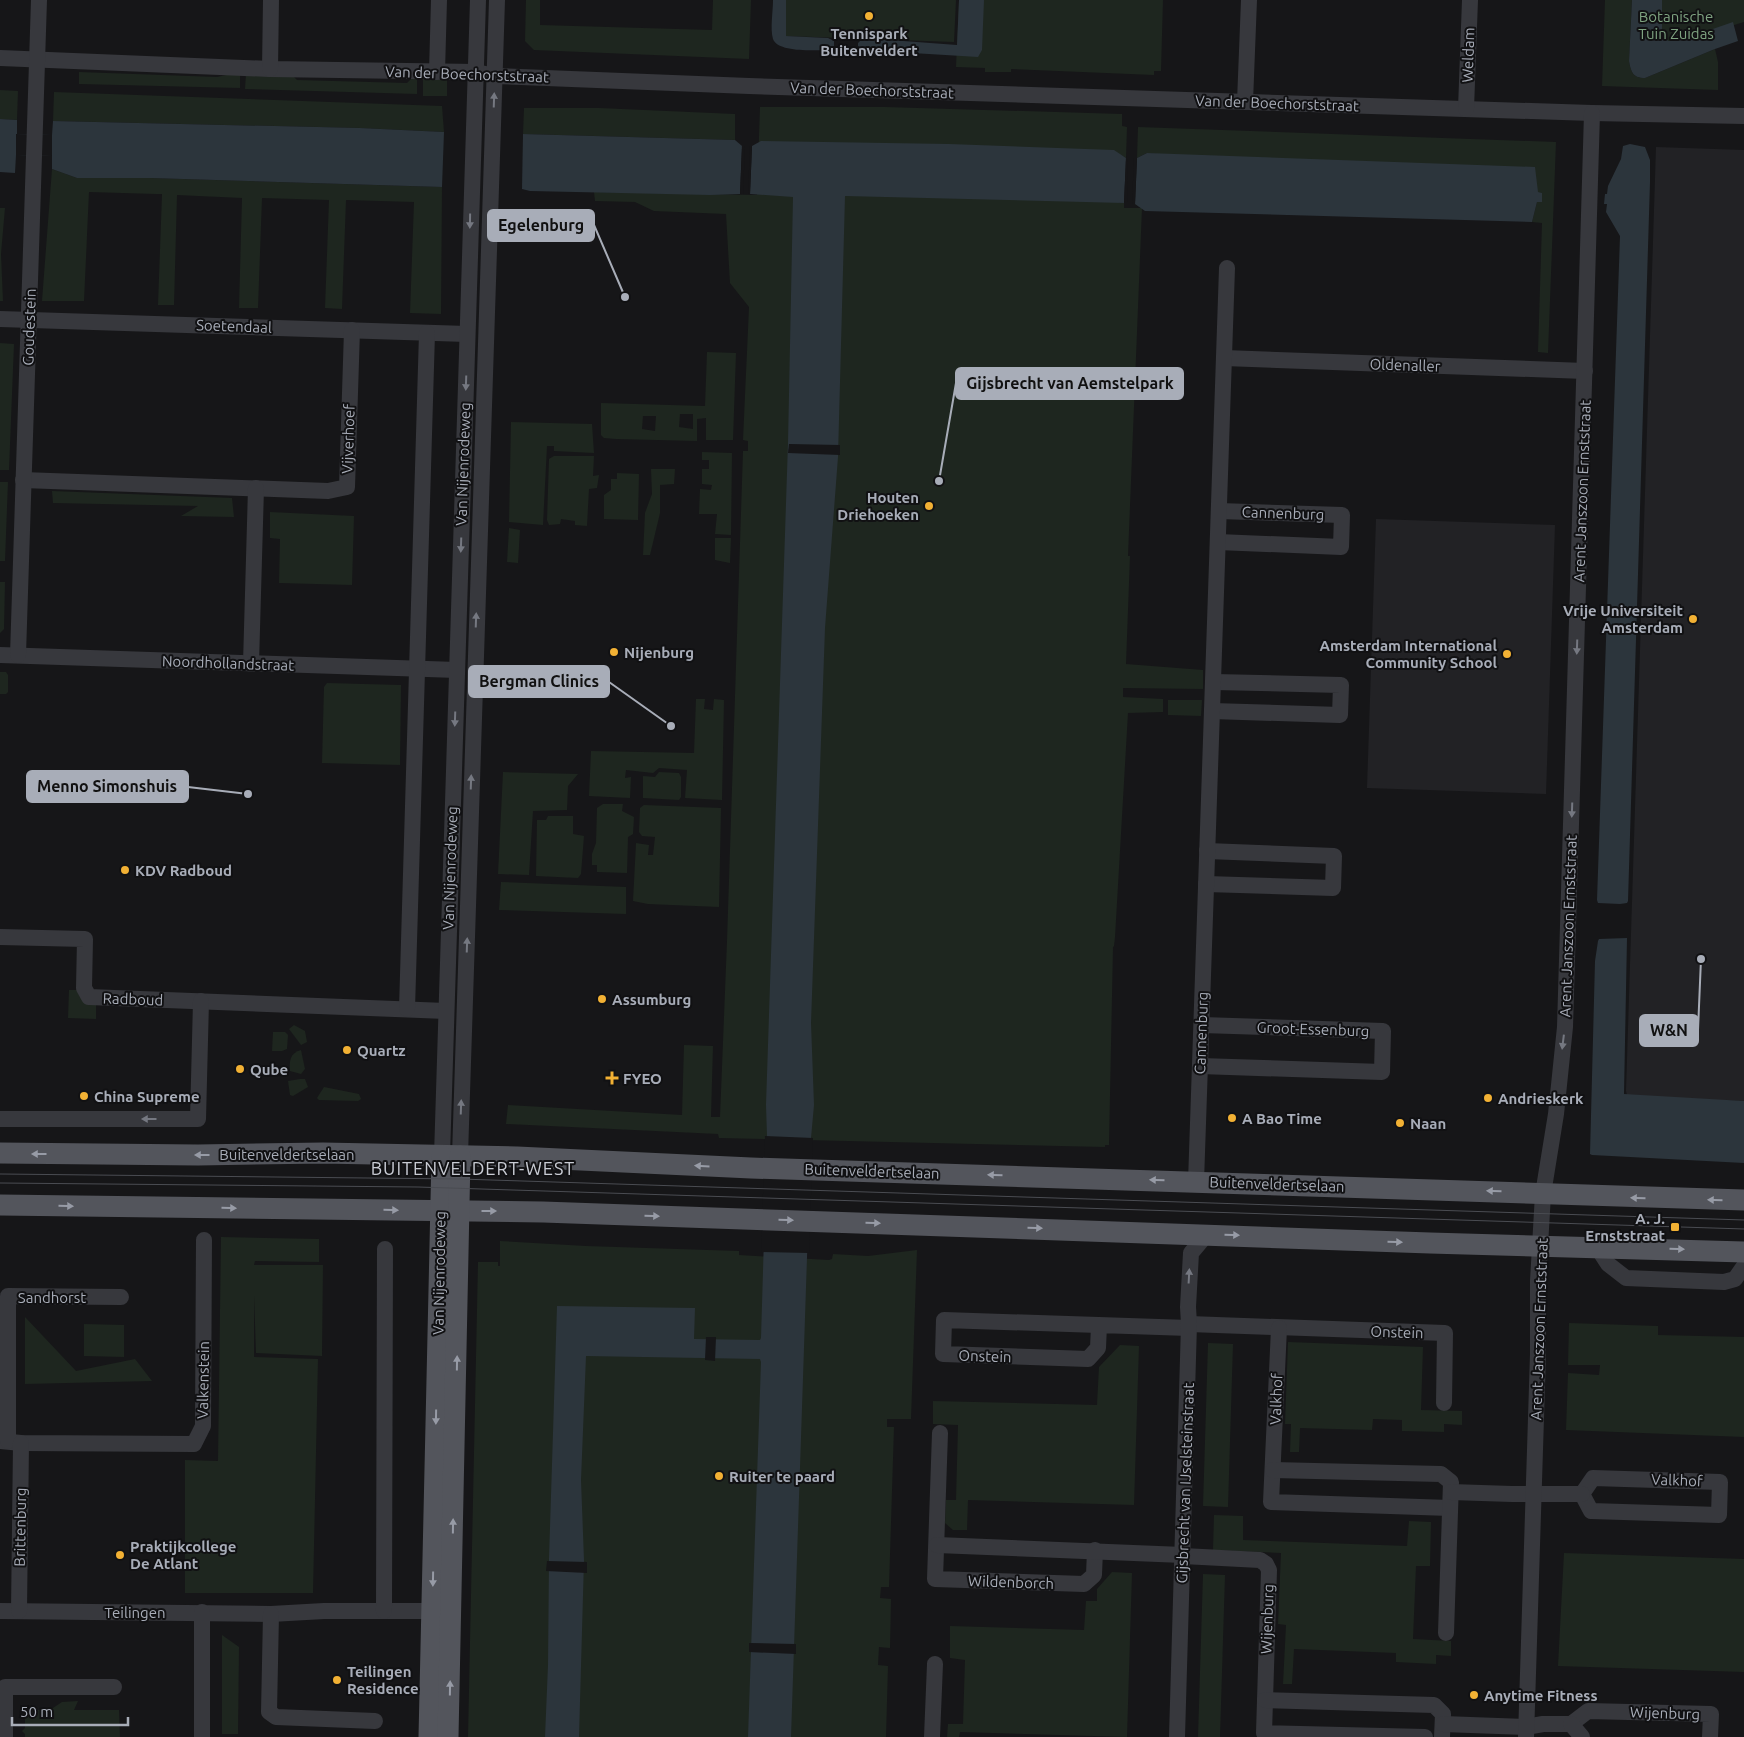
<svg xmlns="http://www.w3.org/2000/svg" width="1744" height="1737" viewBox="0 0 1744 1737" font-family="Ubuntu,sans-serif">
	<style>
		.built { fill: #222225 }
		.green { fill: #1e261f; fill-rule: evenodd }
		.water { fill: #2c353c }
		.pier { fill: #161618 }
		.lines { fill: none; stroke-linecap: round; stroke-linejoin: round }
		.minor { stroke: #37383d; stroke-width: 16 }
		.major { stroke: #53555c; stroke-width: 21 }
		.tram { stroke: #4a4c52; stroke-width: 1 }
		.oneway { fill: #757881 }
		.oneway2 { fill: #979ba6 }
		.poi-dot { fill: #f2b134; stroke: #111113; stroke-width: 2 }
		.labels { text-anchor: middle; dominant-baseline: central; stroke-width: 4; stroke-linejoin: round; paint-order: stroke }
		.park-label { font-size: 15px; fill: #7fa381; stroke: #111113 }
		.poi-label { font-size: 15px; font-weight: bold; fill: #a8adb8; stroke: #111113; text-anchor: start }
		.street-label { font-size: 15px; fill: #a8adb8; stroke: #111113 }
		.quarter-label { font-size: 18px; letter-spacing: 1px; fill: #c9ccd4; stroke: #111113 }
		.leader { fill: none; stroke: #a8adb8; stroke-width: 2 }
		.callout-dot { fill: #a8adb8; stroke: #111113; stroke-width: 2 }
		.callout { fill: #a8adb8; stroke: #a8adb8; stroke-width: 2 }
		.callout-label { font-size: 16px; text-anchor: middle; font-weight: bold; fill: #111 }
	</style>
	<rect width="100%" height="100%" fill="#161618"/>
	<!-- built -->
	<g class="built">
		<path d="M1656,147l88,3v951l-112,-4 -5,-2 -1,-4z"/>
		<path d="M1376,519l179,6 -9,269 -179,-6z"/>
	</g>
	<!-- green -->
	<g class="green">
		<path d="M526,0h14v25l172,5 1,-30h38l-2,59 -215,-9 -9,-9z"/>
		<path d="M783,0h173l-2,42 -168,-6z"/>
		<path d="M959,0h204l-2,71h-7v4l-143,-6v3h-26v-4l-29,-1z"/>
		<path d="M1605,0h27l-3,61c2,11 4,17 16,17l70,-29 3,13v28l-116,-4z"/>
		<path d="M1653,0h91v22l-26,8 -49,27z"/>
		<path d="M79,72l138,5 14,-3h9v14l-161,-4z"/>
		<path d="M246,74l46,1 5,5 110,3 5,-5h5v16l-172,-5z"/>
		<path d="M423,79l24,1v16h-24z"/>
		<path d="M0,90l18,1 -1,29 -17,-1z"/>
		<path d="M54,92l388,14 2,26 -84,-4 -307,-7z"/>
		<path d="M760,107h125l237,7v12l5,1 -1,31 -5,-3 -2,48h5v5h18l-14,348h2l-4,108 77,6v19l-80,-1v9l40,2v13l-35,1 -13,224 -1,9 -1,1 -4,198h-4v2l-386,-9 -1,-4 -212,-10 2,-19 174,10 2,-70 29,1 -2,71h9l7,-176 16,-490h5v-10l-5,-1 6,-133 -19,-24 -4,-69 -72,-3 -19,-9 -40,-1 -1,-9 163,3z"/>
		<path d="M524,108h75l136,6v26l-212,-6z"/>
		<path d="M1138,127l418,15 -8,211 -10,-1 4,-129 -10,-1 5,-20h5v-9l-395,-40 -10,5z"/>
		<path d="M52,169l25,9h73l292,9 -1,127 -31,-1 4,-111 -68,-2 -4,109 -17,-1 4,-108 -67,-2 -4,110h-19l3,-110 -65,-3 -3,110h-16l4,-111h-6l-67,-2 -5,109h-42z"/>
		<path d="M0,208h5l-4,46 2,47h-3z"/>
		<path d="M0,343l14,1 -5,126h-9z"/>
		<path d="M707,352l29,1 -3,87h-27v-22l-9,1v22l-81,-2 -12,-1 -3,-3v-32l104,3zM680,414h13v15l-14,-2zM643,416h13l-1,15 -13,-2z"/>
		<path d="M511,422l81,2 2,29 -40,-2v-5h-7l-4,79 -34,-3z"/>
		<path d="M702,452l30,1 -1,82 -16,-1 2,-20h-18l1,-25 11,1 1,-5 -10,-1v-15h7v-9h-7z"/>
		<path d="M554,456h40l-1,20 6,-1 -2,13 -8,1 -2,37 -12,-1v-4l-14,-2 -1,5 -11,1 -2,-5 2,-61z"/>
		<path d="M651,469h24l-1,15 -14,1v28l-10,42h-7l2,-42 7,-19z"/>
		<path d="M617,473l22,1 -1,46 -34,-1v-24l7,-5v-11h6z"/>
		<path d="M0,482h8l-3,79h-5z"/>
		<path d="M52,491l180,7 2,19 -53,-1 17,-10 -145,-3z"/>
		<path d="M270,512l84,4 -2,69 -73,-2 1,-44 -10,-1z"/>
		<path d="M509,528l11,2 -2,33 -11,-1z"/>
		<path d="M715,538h16l-1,25 -15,-3z"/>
		<path d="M0,582h5l-1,47 -4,4z"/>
		<path d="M0,672h6l2,3v17l-2,2h-6z"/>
		<path d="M327,683l74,2 -1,80 -78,-2 2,-76z"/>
		<path d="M696,699h9l-1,10 9,1 1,-11 10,1 -2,100 -37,-2 2,-28 -28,-2 -6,5 -27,-3 -1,8 6,-1 -1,21 -41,-2 2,-45 103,2z"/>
		<path d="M1168,700h34l-1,16 -33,-1z"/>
		<path d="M503,772l75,2 -10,12 -1,24 -34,1 -4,64 -31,-1z"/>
		<path d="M659,772l20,1 2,4v20l-2,3 -36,-2v-22l12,1z"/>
		<path d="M603,804h20l-1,7 12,6 -1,17 -5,3 -1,36 -30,-1v-7h-5v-11l4,-11 1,-35z"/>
		<path d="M644,805l77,3 -2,99 -71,-3 -15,-3 3,-58 13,2 -1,10h5l2,-18 -13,-1 -3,-4 1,-24z"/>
		<path d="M548,816h25v18l11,2 -3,38 -3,4 -42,-2 1,-56h9z"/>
		<path d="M501,882l125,5v27l-127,-4z"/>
		<path d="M69,990h8c3,11 9,12 19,15v14l-28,-1z"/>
		<path d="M294,1025l11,6 2,11 -6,3 -12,-16z"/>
		<path d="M273,1032h12l3,3 -1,14 -5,2h-10z"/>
		<path d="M301,1050l4,19 -4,5 -11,-3c-1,-10 0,-18 11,-21z"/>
		<path d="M300,1079h5l3,8 -15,9 -3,-1 -2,-14z"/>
		<path d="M324,1087l35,7 2,5 -3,2 -39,-1 -2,-2z"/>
		<path d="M221,1237l98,2v23l-64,-1 -1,4h69l-1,91 -66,-3 -2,-58v62l64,2 -5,234h-128v-133l33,1z"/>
		<path d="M500,1241l86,5 153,5v4l90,5 3,-1 1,-5 35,2 49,-6 -6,169h-24v8h7l-5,160h-8l-1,11 11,1 -1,49 -11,-1 -1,18 10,1 -2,71h-418l10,-475h20v4h2z"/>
		<path d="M25,1317l51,54 59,-12 17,22 -127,3z"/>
		<path d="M1569,1323l89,3v9l86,2v100l-178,-7 2,-57 31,2 1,-10h-32z"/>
		<path d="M84,1324l40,1v32l-40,-1z"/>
		<path d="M1288,1342l135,5 -2,63 41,1v14l-18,-1v8l-42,-1v-11l-29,-1 -1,11 -72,-2 -1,24h-9l1,-28h-6z"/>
		<path d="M1208,1343l25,1 -5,163 -25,-1z"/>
		<path d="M1120,1345l19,1 -5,159 -166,-5 -1,30h-14l-8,-7 1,-23h10l2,-75 -25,-1v-23l164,4 2,-38z"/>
		<path d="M1214,1515l29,1v24l164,6 2,-25 22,1 -1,44h-14l-3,73 38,2v15l-15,-1v9l-40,-2v-9l-102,-4 -2,35h-9l3,-59 -8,-1 3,-71 -68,-3z"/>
		<path d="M1564,1553l180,6v113l-186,-6z"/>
		<path d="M1112,1572l20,1 -5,164 -167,-5 -1,5h-12l1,-13h15l2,-64 -15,-2v-32l134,4 2,-29h11v-12z"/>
		<path d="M1203,1574l22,1 -5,162h-22z"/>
		<path d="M222,1635l17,12 -1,87h-16z"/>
		<path d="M78,1701l-4,9h45l1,27h-95v-3l-3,-3 3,-3v-18h25l12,-8z"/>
	</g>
	<!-- water -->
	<g class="water">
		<path d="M773,0h13v36l42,2 6,3v5l-6,4c-12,0 -50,3 -55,-11 -3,-11 0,-27 0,-39z"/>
		<path d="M959,0h25l-2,50 -4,7 -115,-7 -5,-4v-3l5,-5 94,7z"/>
		<path d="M1632,0h30v31l6,10h10l55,-19 5,19 -23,8 -70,29c-12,0 -14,-6 -16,-17z"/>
		<path d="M0,119l17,1v14l35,1 1,-14 307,7 84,4 -2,55 -292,-9h-73l-25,-9v-13l-36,-1 -1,18 -15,-1z"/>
		<path d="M523,134l212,6 7,6 -2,48 -30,1 -180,-4 -8,-2z"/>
		<path d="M761,141l188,3 165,6 12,8 -2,45 -279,-7 -7,261 -13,171 -14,395 3,82 -3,33 -20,599h-43l13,-375 -1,-3 -174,-3 -5,124 3,80 -5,177h-34l3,-72 1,-106 8,-253 138,2 -1,31 66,1 1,-2 6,-202 -1,-31 22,-662 5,-246 -43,-3 2,-48z"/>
		<path d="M1630,144l15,3 5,13v22l-22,719 -1,2 -7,1 -22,-1 -1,-3 23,-664 -14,-24 1,-8h-3l1,-10h2l1,-8 13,-27 2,-13z"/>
		<path d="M1147,153l388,14 3,25 4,1v9h-5l-5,20 -387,-11 -10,-7 2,-46z"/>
		<path d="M1627,938l-3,156 120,7v62l-152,-8 -2,-1 5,-193 3,-20 1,-2z"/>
	</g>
	<!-- pier -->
	<g class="pier">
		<path d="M16,134l36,1v21l-36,-1z"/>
		<path d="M742,146h3l-2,48h-3z"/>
		<path d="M750,146h2l-2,48h-2z"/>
		<path d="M1126,158h2l-1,45h-3z"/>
		<path d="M1134,158h3l-2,46h-3z"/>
		<path d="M789,444l51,1v10l-52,-2z"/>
		<path d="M765,1136l48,2 -4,115 -48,-1z"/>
		<path d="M706,1337h10l-1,24 -10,-1z"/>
		<path d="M547,1561l40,1v11l-41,-2z"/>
		<path d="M749,1643l47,1v10l-47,-2z"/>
	</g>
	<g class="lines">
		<!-- minor -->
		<g class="minor">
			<path d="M0,58l270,11 206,3 19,4 254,10 843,27 152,3"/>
			<path d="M270,69l1,-69"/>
			<path d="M437,72l2,-72"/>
			<path d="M1245,102l4,-102"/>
			<path d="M1466,109l4,-109"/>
			<path d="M0,319l467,15"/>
			<path d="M1224,358l361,13"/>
			<path d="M23,480l305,11 19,-4 5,-157"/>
			<path d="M1218,542l123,5 1,-32 -123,-4"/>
			<path d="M0,655l457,15"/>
			<path d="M18,655l21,-655"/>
			<path d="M251,664l5,-176"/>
			<path d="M1212,711l128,4 1,-30 -127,-3"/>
			<path d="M1206,884l127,4 1,-32 -127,-5"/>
			<path d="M0,937l85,2 -1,49 5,9 357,14"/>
			<path d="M407,1009l20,-676"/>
			<path d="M1200,1066l182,6 1,-41 -181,-6"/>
			<path d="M0,1119h198l3,-118"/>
			<path d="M442,1156l36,-1156"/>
			<path d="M460,1156l37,-1156"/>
			<path d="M1196,1182l31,-914"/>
			<path d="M1597,1247l11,17 18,14 98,4 11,-3 9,-13"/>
			<path d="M1189,1324l256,9 -1,70"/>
			<path d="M1099,1325l-1,23 -10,11 -145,-5 1,-34 245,8"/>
			<path d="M1279,1328l-8,174 179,6"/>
			<path d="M940,1433l-5,146 149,5 10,-9 1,-25"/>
			<path d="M0,1441l21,2 173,1 9,-18 1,-186"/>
			<path d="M8,1441v-145l113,1"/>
			<path d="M1273,1470l168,4 10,8 -5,151"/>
			<path d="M1593,1478l127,4 -1,33 -128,-4 -9,-17z"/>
			<path d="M1451,1492l61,2h70"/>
			<path d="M937,1545l246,10"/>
			<path d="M1183,1556l77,4 6,4 3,6 -5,163 161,4"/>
			<path d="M0,1611l271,3 53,-3h119"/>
			<path d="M19,1611l2,-168"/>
			<path d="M384,1611l1,-362"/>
			<path d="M271,1614l-2,98 7,5 99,4"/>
			<path d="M1265,1700l169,5 9,9 -1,23"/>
			<path d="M1443,1724l83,3 17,-3h28l17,-13 123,3 -1,23"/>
			<path d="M1571,1724l11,13"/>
			<path d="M5,1737v-50h109"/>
			<path d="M202,1737v-125"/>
			<path d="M932,1737l3,-73"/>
			<path d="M1177,1737l12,-413 -1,-17 3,-54 16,-19"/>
			<path d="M1526,1737l12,-383v-73l5,-87 13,-80 9,-87 27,-914"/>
		</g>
		<!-- major -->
		<g class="major">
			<path d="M0,1153l198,2 125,-2 194,4 234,11 993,32"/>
			<path d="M0,1205l543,7 887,31 314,9"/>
			<path d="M429,1737l13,-581"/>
			<path d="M448,1737l12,-581"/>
		</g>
		<!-- tram -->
		<g class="tram">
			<path d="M0,1174l460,5 1284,41"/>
			<path d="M0,1183l418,4 1326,42"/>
		</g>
	</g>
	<!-- one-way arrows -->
	<defs><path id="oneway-solid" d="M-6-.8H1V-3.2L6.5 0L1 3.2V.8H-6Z" transform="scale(1.25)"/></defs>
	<g class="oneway">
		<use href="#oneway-solid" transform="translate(494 100) rotate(-88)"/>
		<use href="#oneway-solid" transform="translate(470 221) rotate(91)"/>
		<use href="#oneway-solid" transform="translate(466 383) rotate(92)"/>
		<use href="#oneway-solid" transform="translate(461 545) rotate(92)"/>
		<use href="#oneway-solid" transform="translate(476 620) rotate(-88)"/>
		<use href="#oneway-solid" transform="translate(1577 647) rotate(92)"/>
		<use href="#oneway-solid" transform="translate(455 719) rotate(92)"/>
		<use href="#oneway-solid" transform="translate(471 782) rotate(-88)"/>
		<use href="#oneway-solid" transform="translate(1572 810) rotate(92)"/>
		<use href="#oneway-solid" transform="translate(467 945) rotate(-88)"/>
		<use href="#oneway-solid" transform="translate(1563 1042) rotate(97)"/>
		<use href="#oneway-solid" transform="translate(461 1107) rotate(-88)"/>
		<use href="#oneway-solid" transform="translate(149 1119) rotate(-180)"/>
		<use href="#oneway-solid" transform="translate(1189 1276) rotate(-87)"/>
	</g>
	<g class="oneway2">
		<use href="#oneway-solid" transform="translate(39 1154) rotate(-180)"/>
		<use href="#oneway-solid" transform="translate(202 1155) rotate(180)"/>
		<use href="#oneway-solid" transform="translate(702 1166) rotate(-177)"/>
		<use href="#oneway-solid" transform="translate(995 1175) rotate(-178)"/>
		<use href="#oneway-solid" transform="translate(1157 1180) rotate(-178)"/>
		<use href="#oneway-solid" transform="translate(1494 1191) rotate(-178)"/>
		<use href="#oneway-solid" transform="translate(1638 1198) rotate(-178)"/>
		<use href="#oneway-solid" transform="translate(1715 1200) rotate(-179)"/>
		<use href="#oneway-solid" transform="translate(66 1206) rotate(1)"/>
		<use href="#oneway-solid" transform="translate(229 1208) rotate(1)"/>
		<use href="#oneway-solid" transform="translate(391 1210) rotate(1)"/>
		<use href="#oneway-solid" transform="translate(489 1211)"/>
		<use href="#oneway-solid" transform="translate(652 1216) rotate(2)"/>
		<use href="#oneway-solid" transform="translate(786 1220) rotate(2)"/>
		<use href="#oneway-solid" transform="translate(873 1223) rotate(2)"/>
		<use href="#oneway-solid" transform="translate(1035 1228) rotate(2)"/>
		<use href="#oneway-solid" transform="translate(1232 1235) rotate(2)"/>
		<use href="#oneway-solid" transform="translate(1395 1242) rotate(2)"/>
		<use href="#oneway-solid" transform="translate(1677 1249) rotate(2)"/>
		<use href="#oneway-solid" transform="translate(457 1363) rotate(-89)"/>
		<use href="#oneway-solid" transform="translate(436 1417) rotate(91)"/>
		<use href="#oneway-solid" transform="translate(453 1526) rotate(-89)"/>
		<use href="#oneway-solid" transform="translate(433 1579) rotate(91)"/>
		<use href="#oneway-solid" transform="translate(450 1688) rotate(-89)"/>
	</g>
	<!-- markers -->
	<g class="poi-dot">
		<circle cx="869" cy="16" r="5"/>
		<circle cx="929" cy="506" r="5"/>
		<circle cx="1693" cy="619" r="5"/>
		<circle cx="614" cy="652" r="5"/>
		<circle cx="1507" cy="654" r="5"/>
		<circle cx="125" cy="870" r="5"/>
		<circle cx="602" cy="999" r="5"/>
		<circle cx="347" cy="1050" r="5"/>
		<circle cx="240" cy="1069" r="5"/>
		<path d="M609.5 1070.5h5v5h5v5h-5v5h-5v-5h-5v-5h5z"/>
		<circle cx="84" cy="1096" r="5"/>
		<circle cx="1488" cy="1098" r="5"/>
		<circle cx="1232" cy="1118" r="5"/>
		<circle cx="1400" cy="1123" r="5"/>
		<rect x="1670" y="1222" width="10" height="10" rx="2.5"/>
		<circle cx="719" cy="1476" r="5"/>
		<circle cx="120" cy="1555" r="5"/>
		<circle cx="337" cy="1680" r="5"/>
		<circle cx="1474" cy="1695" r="5"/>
	</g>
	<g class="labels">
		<!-- park labels -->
		<g class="park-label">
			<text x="1676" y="16">Botanische<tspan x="1676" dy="17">Tuin Zuidas</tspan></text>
		</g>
		<!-- poi labels -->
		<g class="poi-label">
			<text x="869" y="33" text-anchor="middle">Tennispark<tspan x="869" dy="17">Buitenveldert</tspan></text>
			<text x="919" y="497" text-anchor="end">Houten<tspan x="919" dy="17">Driehoeken</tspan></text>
			<text x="1683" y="610" text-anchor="end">Vrije Universiteit<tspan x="1683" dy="17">Amsterdam</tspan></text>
			<text x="1497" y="645" text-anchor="end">Amsterdam International<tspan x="1497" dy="17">Community School</tspan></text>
			<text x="624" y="652">Nijenburg</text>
			<text x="135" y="870">KDV Radboud</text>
			<text x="612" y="999">Assumburg</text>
			<text x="357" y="1050">Quartz</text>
			<text x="250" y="1069">Qube</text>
			<text x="623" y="1078">FYEO</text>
			<text x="94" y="1096">China Supreme</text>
			<text x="1498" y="1098">Andrieskerk</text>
			<text x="1242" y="1118">A Bao Time</text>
			<text x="1410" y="1123">Naan</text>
			<text x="1665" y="1218" text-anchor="end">A. J.<tspan x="1665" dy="17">Ernststraat</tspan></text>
			<text x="729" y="1476">Ruiter te paard</text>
			<text x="130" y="1546">Praktijkcollege<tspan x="130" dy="17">De Atlant</tspan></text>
			<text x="347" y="1671">Teilingen<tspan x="347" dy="17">Residence</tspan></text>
			<text x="1484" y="1695">Anytime Fitness</text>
		</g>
		<!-- street labels -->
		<g class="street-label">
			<text transform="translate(1468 55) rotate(-88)">Weldam</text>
			<text transform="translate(467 74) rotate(2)">Van der Boechorststraat</text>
			<text transform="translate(872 90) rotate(2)">Van der Boechorststraat</text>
			<text transform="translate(1277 103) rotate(2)">Van der Boechorststraat</text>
			<text transform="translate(234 326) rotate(2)">Soetendaal</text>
			<text transform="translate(29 327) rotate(-88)">Goudestein</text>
			<text transform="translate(1405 365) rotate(2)">Oldenaller</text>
			<text transform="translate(348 439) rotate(-88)">Vijverhoef</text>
			<text transform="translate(463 464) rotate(-88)">Van Nijenrodeweg</text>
			<text transform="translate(1582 491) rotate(-88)">Arent Janszoon Ernststraat</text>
			<text transform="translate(1283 513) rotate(2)">Cannenburg</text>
			<text transform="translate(228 663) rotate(2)">Noordhollandstraat</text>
			<text transform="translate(450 868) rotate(-88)">Van Nijenrodeweg</text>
			<text transform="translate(1568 926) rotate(-88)">Arent Janszoon Ernststraat</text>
			<text transform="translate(133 999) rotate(2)">Radboud</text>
			<text transform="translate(1313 1029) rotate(2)">Groot-Essenburg</text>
			<text transform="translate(1201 1033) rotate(-88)">Cannenburg</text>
			<text x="287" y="1154">Buitenveldertselaan</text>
			<text transform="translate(872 1171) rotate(2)">Buitenveldertselaan</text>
			<text transform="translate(1277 1184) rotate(2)">Buitenveldertselaan</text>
			<text transform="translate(439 1273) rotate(-89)">Van Nijenrodeweg</text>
			<text x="52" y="1297">Sandhorst</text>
			<text transform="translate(1539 1329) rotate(-88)">Arent Janszoon Ernststraat</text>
			<text transform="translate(1397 1332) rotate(2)">Onstein</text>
			<text transform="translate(985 1356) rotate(2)">Onstein</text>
			<text transform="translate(203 1380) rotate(-89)">Valkenstein</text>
			<text transform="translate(1276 1399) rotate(-88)">Valkhof</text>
			<text transform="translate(1677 1480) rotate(2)">Valkhof</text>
			<text transform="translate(1185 1483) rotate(-88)">Gijsbrecht van IJselsteinstraat</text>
			<text transform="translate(20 1527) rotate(-89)">Brittenburg</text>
			<text transform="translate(1011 1582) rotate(2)">Wildenborch</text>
			<text x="135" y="1612">Teilingen</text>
			<text transform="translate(1267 1619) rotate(-88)">Wijenburg</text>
			<text transform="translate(1665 1713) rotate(2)">Wijenburg</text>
		</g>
		<!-- quarter labels -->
		<g class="quarter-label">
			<text x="473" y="1168">BUITENVELDERT-WEST</text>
		</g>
	</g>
	<!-- callouts -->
	<path class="leader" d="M625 297L594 225M939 481L956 383M671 726L609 682M248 794L188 787M1701 959L1698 1030"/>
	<g class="callout-dot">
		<circle cx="625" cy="297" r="5"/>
		<circle cx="939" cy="481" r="5"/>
		<circle cx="671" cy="726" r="5"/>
		<circle cx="248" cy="794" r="5"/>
		<circle cx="1701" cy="959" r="5"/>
	</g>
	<g class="callout">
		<rect x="488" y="210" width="106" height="31" rx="5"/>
		<rect x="956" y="368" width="227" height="31" rx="5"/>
		<rect x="469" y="666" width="140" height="31" rx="5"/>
		<rect x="27" y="771" width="161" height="31" rx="5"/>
		<rect x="1640" y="1015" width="58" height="31" rx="5"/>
	</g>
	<g class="callout-label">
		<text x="541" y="231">Egelenburg</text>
		<text x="1070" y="389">Gijsbrecht van Aemstelpark</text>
		<text x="539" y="687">Bergman Clinics</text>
		<text x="107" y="792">Menno Simonshuis</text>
		<text x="1669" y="1036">W&amp;N</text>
	</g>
	<!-- scale -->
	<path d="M12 1717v8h116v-8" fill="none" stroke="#a8adb8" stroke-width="2.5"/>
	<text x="20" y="1717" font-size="15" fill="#a8adb8" stroke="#111113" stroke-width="4" paint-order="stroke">50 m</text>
</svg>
